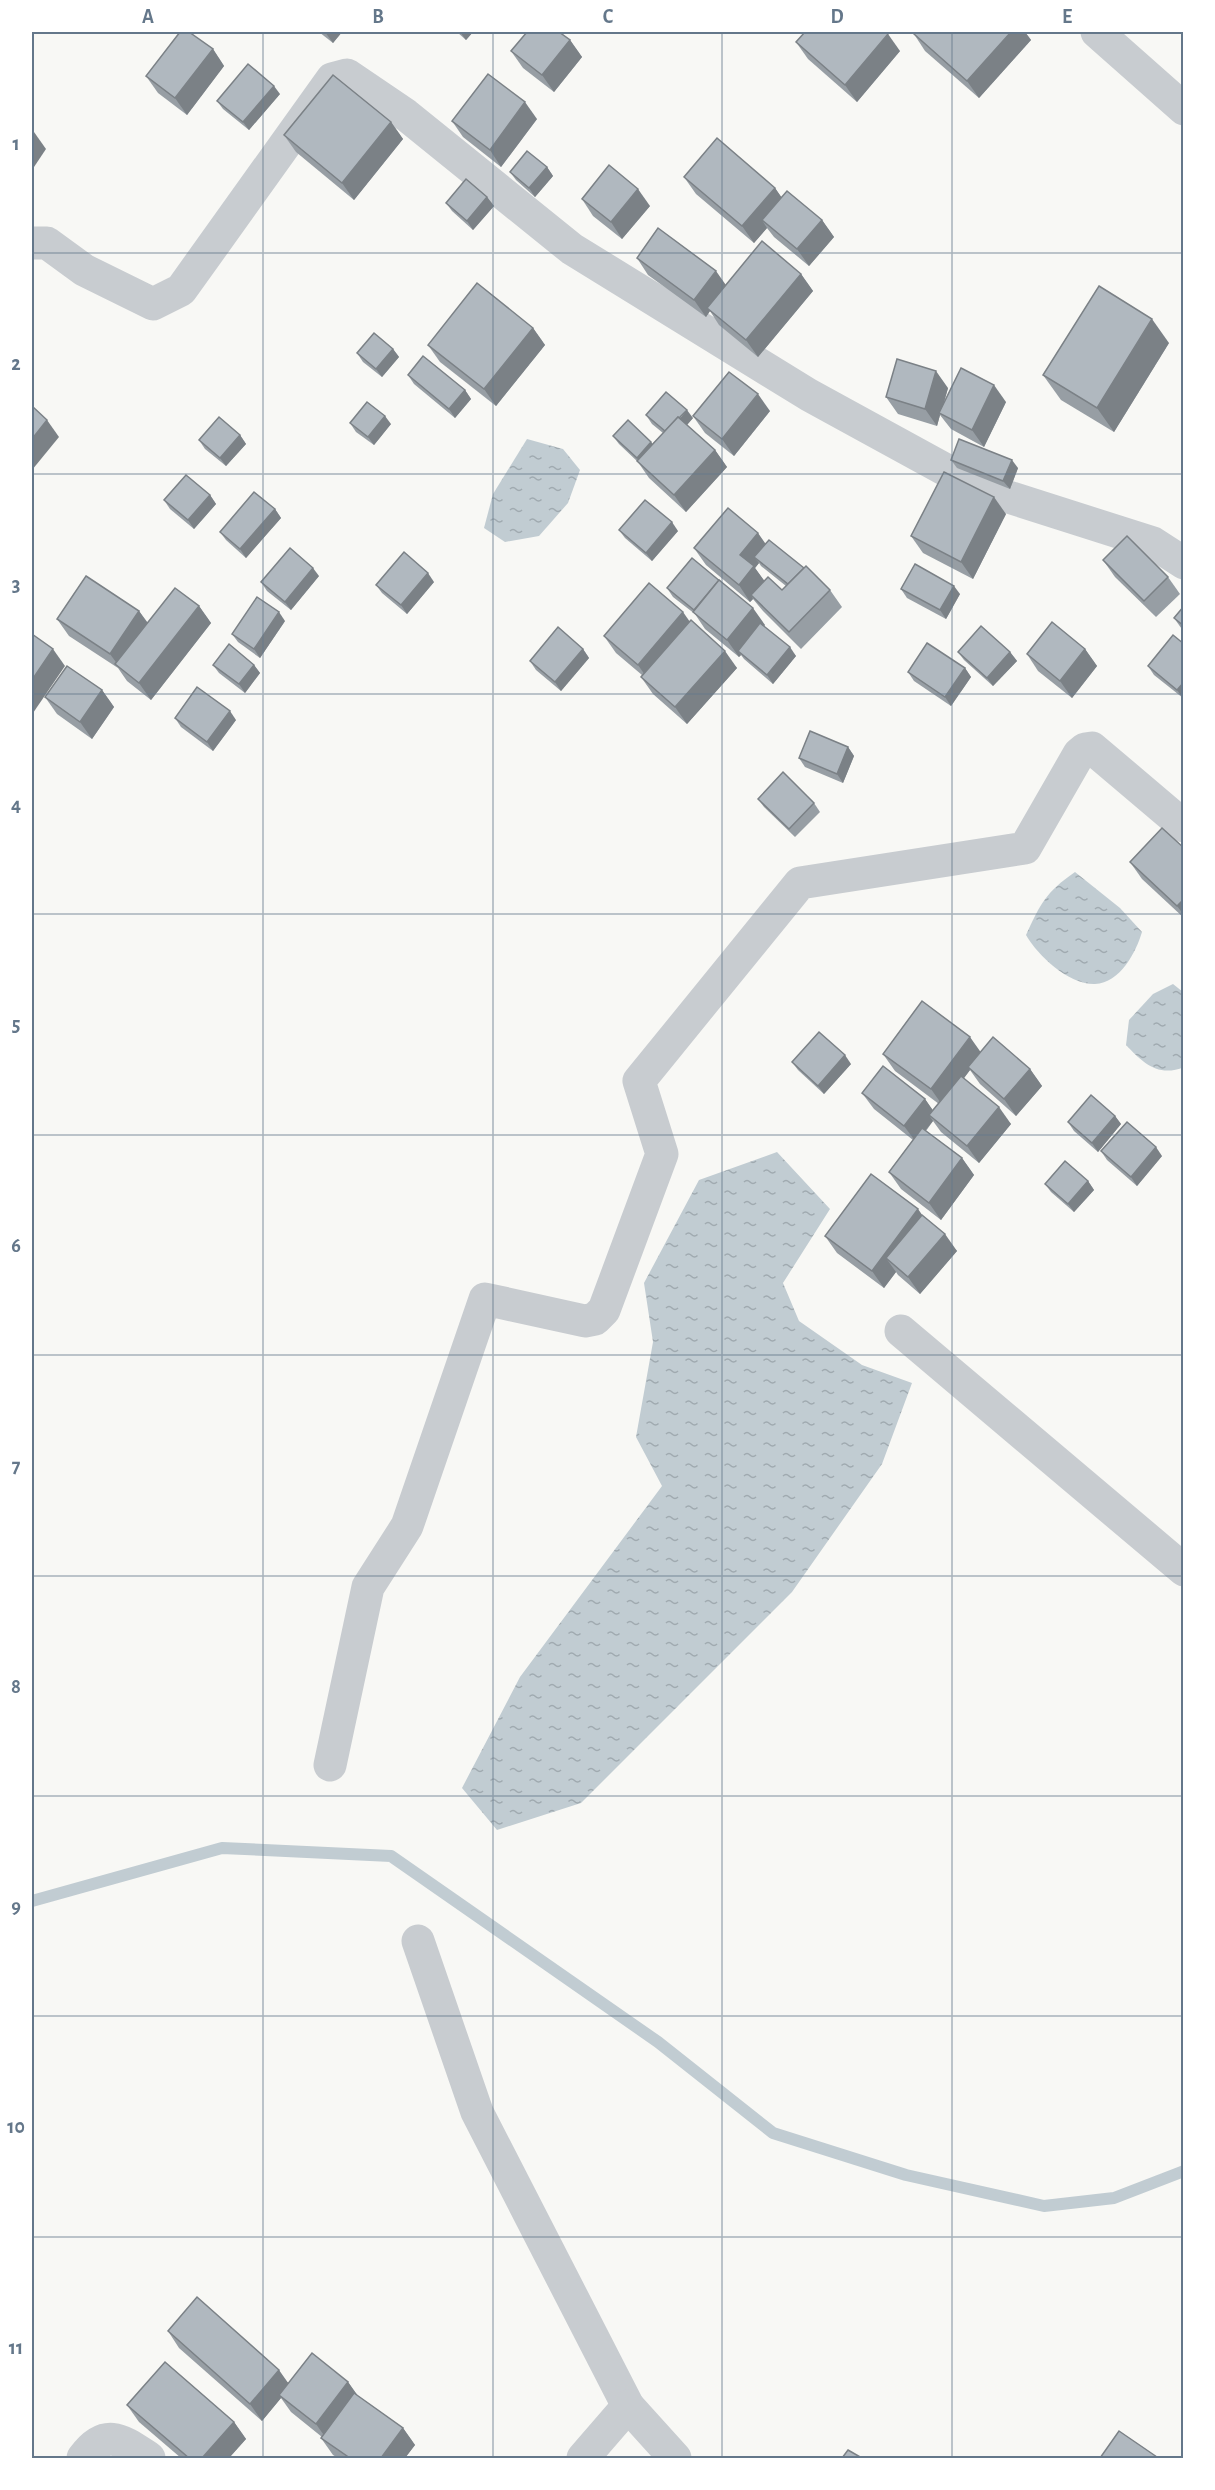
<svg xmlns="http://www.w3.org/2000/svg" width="1215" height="2490" viewBox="0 0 1215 2490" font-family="'Alegreya Sans',sans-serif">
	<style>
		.water { fill: url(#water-ripples) }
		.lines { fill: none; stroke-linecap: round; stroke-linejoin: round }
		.stream { stroke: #c1ccd2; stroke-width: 12 }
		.minor { stroke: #c8ccd0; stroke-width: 33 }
		.wall { fill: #979ea4; fill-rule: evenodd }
		.shaded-wall { fill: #7b8186 }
		.building { fill: #b0b8bf; stroke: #7b8186; stroke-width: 1.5 }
		.grid { fill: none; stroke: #64778a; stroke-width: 1.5; stroke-opacity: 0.55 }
		.neatline { fill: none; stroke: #64778a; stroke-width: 2 }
		.grid-label { font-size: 20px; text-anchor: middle; font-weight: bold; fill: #64778a }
	</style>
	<defs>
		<pattern id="water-ripples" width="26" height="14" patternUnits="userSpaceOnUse" patternTransform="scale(1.5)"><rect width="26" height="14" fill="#c1ccd2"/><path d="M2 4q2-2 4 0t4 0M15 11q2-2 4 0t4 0" fill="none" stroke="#a0aab0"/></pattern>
	</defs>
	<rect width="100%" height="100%" fill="#f8f8f5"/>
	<!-- water -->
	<g class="water">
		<path d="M527,439l36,10 17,21 -12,33 -29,33 -34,6 -21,-14 9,-34z"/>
		<path d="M1075,872l45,36 22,24c-6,20 -22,51 -47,52 -26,1 -57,-28 -69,-49 14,-31 20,-43 49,-63z"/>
		<path d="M1173,984l10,8 1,75c-26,11 -42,-5 -58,-22l3,-25 24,-26z"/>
		<path d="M777,1152l53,57 -47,74 16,38 63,44 50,18 -30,81 -90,128 -211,211 -84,27 -35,-42 58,-111 142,-191 -26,-49 17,-95 -9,-59 55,-103z"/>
	</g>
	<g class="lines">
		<!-- stream -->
		<path class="stream" d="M32,1901l190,-53 169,8 267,186 115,91 133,42 138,31 70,-8 70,-27"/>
		<!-- minor -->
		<g class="minor">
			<path d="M1097,32l87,77"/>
			<path d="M32,243h15l37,27 69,34 28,-14 151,-211 15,-4 59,40 166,134 237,146 168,92 176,56 31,20"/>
			<path d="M901,1331l283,239"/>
			<path d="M330,1765l38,-178 39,-61 78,-227 100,22 10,-2 9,-9 58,-156 -23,-73 161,-198 225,-35 54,-94 6,-5 7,-1 92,78"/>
			<path d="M418,1941l59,171 151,294 47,52"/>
			<path d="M83,2458c23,-32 40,-17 66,0"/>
			<path d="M583,2458l45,-52"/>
		</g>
	</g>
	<!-- wall -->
	<g class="wall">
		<path d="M319,32h23l-9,11z"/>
		<path d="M457,32h16l-7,8z"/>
		<path d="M916,32h109l6,8 -52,58 -54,-47 -11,-17z"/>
		<path d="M570,40l12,17 -28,35 -31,-24 -12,-17z"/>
		<path d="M796,42l104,9 -43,51 -49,-43z"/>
		<path d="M213,49l11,17 -37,49 -29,-22 -12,-17z"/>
		<path d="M280,94l-31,36 -26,-21 -6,-8z"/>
		<path d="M537,119l-36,48 -38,-30 -11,-16z"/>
		<path d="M391,122l12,17 -49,61 -58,-48 -12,-17z"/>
		<path d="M547,167l6,9 -18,21 -19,-17 -6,-8z"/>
		<path d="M684,177l91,11 6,9 41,23 12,17 -25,29 -35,-29 -7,-9 -13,15 -58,-49z"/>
		<path d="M487,197l7,9 -21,24 -21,-19 -6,-8z"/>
		<path d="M582,199l68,7 -28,33 -29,-23z"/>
		<path d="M637,258l89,27 75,-11 12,17 -55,66 -39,-32 -9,-14 -4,6 -58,-42z"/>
		<path d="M533,328l12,17 -49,61 -56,-44 -12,-17z"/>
		<path d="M1169,343l-55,89 -53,-32 -18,-25z"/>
		<path d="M393,349l6,8 -17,20 -19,-15 -6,-9z"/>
		<path d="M408,375l57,15 6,9 -16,19 -41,-34z"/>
		<path d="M948,388l-4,14h62l-22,45 -33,-18 -11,-14 -3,11 -39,-12 -12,-17z"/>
		<path d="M770,411l-36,45 -29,-23 -12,-17z"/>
		<path d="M646,415l47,3 -6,7 28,25 12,17 -41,45 -37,-34 -11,-16 -19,-18 -6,-8 38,6 1,2 11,-11 -11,-9z"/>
		<path d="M350,423l41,1 -17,21 -18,-13z"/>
		<path d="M240,435l6,9 -20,22 -21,-17 -6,-9z"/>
		<path d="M951,460l67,8 -8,21 -53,-21z"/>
		<path d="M210,495l6,9 -22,25 -24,-20 -6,-9z"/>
		<path d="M275,509l6,9 -35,40 -20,-18 -6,-8z"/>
		<path d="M1006,514l-33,65 -50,-26 -12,-17z"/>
		<path d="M619,530l59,1 -26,30 -27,-23z"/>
		<path d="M766,544l64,46 12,17 -41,42 -38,-38 -10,-12 -3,3 -44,-37 -12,-17zM759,563l2,3 25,20 -4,4 -18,-9 -9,-13z"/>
		<path d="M1103,560l65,17 12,17 -24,23 -41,-40z"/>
		<path d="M319,576l-28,34 -24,-19 -6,-9z"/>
		<path d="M434,582l-27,32 -25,-21 -6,-8z"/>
		<path d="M667,588l98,37 -1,1 32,30 -23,28 -29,-25 -3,-4 -2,2 -34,-28 -10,-15 -22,-17z"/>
		<path d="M901,589l59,5 -14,25 -39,-21z"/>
		<path d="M199,606l12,17 -60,77 -24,-19 -9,-13 -49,-32 -12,-17 82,-8 9,12z"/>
		<path d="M1184,606v26l-10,-14z"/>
		<path d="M285,621l-25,37 -22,-16 -6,-8z"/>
		<path d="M690,621l47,47 -50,56 -34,-30 -12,-17 1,-2 -26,-22 -12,-17z"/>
		<path d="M1184,644v54h-1l-29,-23 -6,-9z"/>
		<path d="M583,649l6,9 -28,33 -25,-21 -6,-9z"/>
		<path d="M1085,649l12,17 -25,32 -34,-27 -11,-17z"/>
		<path d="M958,652h52l7,9 -24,25 -29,-26z"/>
		<path d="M213,665h41l6,8 -15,20 -26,-20z"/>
		<path d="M965,668l6,9 -20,29 -37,-25 -6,-9z"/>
		<path d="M102,690l12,17 -22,32 -35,-25 -12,-17z"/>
		<path d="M175,718l61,2 -23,31 -32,-24z"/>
		<path d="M848,747l6,9 -11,27 -38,-16 -6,-9z"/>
		<path d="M758,799l56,4 6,9 -25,25 -31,-30z"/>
		<path d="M1184,848v70l-42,-39 -12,-17z"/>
		<path d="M981,1052l49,17 12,17 -26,30 -36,-32 -10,-14 -6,8 47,46 -32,39 -38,-31 -8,-11 -7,10 36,27 12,17 -33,45 -40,-31 -12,-17 24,-32 -39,-31 -12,-16 63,6 8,12 6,-7 -44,-33 -12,-17z"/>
		<path d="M792,1062l59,2 -27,30 -26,-24z"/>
		<path d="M1115,1116l6,8 -23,28 -24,-21 -6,-9z"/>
		<path d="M1101,1151l61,5 -25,30 -30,-26z"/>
		<path d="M1088,1181l6,9 -20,22 -23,-20 -6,-8z"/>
		<path d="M923,1216l34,35 -37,43 -22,-19 -2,-3 -12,16 -47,-35 -12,-17z"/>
		<path d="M168,2331l121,52 59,-1 10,14 45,32 12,17 -10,13h-67l-5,-3 -12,-17 1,-1 -31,-25 -10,-14 -19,23 -83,-73z"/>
		<path d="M127,2405l107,17 12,17 -17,19h-48l-42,-36z"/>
	</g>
	<!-- shaded-wall -->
	<g class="shaded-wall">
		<path d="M325,32h17l-9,11z"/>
		<path d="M460,32h13l-7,8z"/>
		<path d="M1011,32h14l6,8 -52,58 -12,-17z"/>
		<path d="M888,34l12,17 -43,51 -12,-17z"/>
		<path d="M570,40l12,17 -28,35 -12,-17z"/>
		<path d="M213,49l11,17 -37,49 -12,-17z"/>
		<path d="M274,86l6,8 -31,36 -6,-8z"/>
		<path d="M525,102l12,17 -36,48 -11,-17z"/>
		<path d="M391,122l12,17 -49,61 -12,-17z"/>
		<path d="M34,132l12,17 -14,21v-33z"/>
		<path d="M547,167l6,9 -18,21 -6,-9z"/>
		<path d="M775,188l12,17 -25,15 5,8 -13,15 -12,-17z"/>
		<path d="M638,189l12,17 -28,33 -11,-17z"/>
		<path d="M487,197l7,9 -21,24 -6,-9z"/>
		<path d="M822,220l12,17 -25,29 -12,-17z"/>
		<path d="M716,271l12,17 -21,20 3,3 -4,6 -12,-17z"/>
		<path d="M801,274l12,17 -55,66 -12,-17z"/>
		<path d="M1152,319l17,24 -55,89 -17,-24z"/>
		<path d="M533,328l12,17 -49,61 -12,-17z"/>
		<path d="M393,349l6,8 -17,20 -6,-8z"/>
		<path d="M936,371l12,17 -7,25h-2l1,2 -3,11 -12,-17z"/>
		<path d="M994,385l12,17 -22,45 -12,-17z"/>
		<path d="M465,390l6,9 -16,19 -6,-9z"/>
		<path d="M758,394l12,17 -36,45 -12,-17z"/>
		<path d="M687,410l6,8 -20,23 -6,-8z"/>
		<path d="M385,416l6,8 -17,21 -6,-8z"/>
		<path d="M47,420l12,17 -27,33v-31z"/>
		<path d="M240,435l6,9 -20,22 -6,-8z"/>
		<path d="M651,442l6,9 -14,15 -6,-8z"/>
		<path d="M715,450l12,17 -41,45 -12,-17z"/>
		<path d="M1012,460l6,8 -8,21 -7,-8z"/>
		<path d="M210,495l6,9 -22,25 -6,-9z"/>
		<path d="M994,497l12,17 -33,65 -12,-17z"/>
		<path d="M275,509l6,9 -35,40 -6,-9z"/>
		<path d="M672,522l6,9 -26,30 -6,-8z"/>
		<path d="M758,533l12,17 -16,7 5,6 -4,5 11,15 -15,12 2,4 -3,3 -11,-17 1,-30z"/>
		<path d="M313,568l6,8 -28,34 -6,-8z"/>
		<path d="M428,573l6,9 -27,32 -6,-9z"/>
		<path d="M954,586l6,8 -14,25 -6,-9z"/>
		<path d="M199,606l12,17 -60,77 -12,-17z"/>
		<path d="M753,608l12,17 -24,29 -3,-3 3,4 -2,2 -12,-17z"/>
		<path d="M139,611l12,17 -30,41 -11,-15z"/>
		<path d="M279,612l6,9 -25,37 -6,-9z"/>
		<path d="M683,612l12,17 -45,53 -12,-17z"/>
		<path d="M790,647l6,9 -23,28 -6,-9z"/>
		<path d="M53,649l12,17 -32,47 -1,-1v-32z"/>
		<path d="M583,649l6,9 -28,33 -6,-9z"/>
		<path d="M1085,649l12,17 -25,32 -12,-17z"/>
		<path d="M725,651l12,17 -50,56 -12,-17z"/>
		<path d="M1010,652l7,9 -24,25 -6,-8z"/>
		<path d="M254,665l6,8 -15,20 -6,-9z"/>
		<path d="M965,668l6,9 -20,29 -6,-9z"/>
		<path d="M1184,682v16h-1l-6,-8z"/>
		<path d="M102,690l12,17 -22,32 -12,-17z"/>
		<path d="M230,711l6,9 -23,31 -6,-9z"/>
		<path d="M848,747l6,9 -11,27 -6,-9z"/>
		<path d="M1184,899v16l-7,-9z"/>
		<path d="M970,1037l12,17 -14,13 2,3 -27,36 -12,-17z"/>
		<path d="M845,1055l6,9 -27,30 -6,-8z"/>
		<path d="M1030,1069l12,17 -26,30 -12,-17z"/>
		<path d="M925,1099l12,17 -8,-1 4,6 -17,21 -12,-16z"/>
		<path d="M999,1107l12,17 -32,39 -12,-17z"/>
		<path d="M1115,1116l6,8 -23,28 -6,-9z"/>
		<path d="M1156,1147l6,9 -25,30 -6,-9z"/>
		<path d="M962,1158l12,17 -33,45 -12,-17z"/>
		<path d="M1088,1181l6,9 -20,22 -6,-8z"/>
		<path d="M918,1209l12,17 -44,32 10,14 -12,16 -12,-17z"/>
		<path d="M945,1234l12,17 -37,43 -12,-17z"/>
		<path d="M279,2370l12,17 -12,8 2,3 -19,23 -12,-17z"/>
		<path d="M348,2382l12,17 -32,42 -12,-17z"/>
		<path d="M234,2422l12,17 -17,19h-27z"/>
		<path d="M403,2428l12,17 -10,13h-24z"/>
	</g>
	<!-- building -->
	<g class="building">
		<path d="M180,32h9l24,17 -38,49 -29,-22z"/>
		<path d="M527,32h32l11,8 -28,35 -31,-24z"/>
		<path d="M805,32h80l3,2 -43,51 -49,-43z"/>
		<path d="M916,32h95l-44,49 -53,-47z"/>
		<path d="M248,64l26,22 -31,36 -26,-21z"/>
		<path d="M488,74l37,28 -35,48 -38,-29z"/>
		<path d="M333,75l58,47 -49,61 -58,-48z"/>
		<path d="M717,138l58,50 -33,38 -58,-49z"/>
		<path d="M527,151l20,16 -18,21 -19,-16z"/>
		<path d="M609,165l29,24 -27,33 -29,-23z"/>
		<path d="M466,179l21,18 -20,24 -21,-18z"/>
		<path d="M787,191l35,29 -25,29 -35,-29z"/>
		<path d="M658,228l58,43 -22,29 -57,-42z"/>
		<path d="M762,241l39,33 -55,66 -39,-32z"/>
		<path d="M477,283l56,45 -49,61 -56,-44z"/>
		<path d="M1099,286l53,33 -55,89 -54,-33z"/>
		<path d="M374,333l19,16 -17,20 -19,-16z"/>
		<path d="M423,356l42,34 -16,19 -41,-34z"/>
		<path d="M897,359l39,12 -11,38 -39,-12z"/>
		<path d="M961,368l33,17 -22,45 -33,-17z"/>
		<path d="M729,372l29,22 -36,45 -29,-23z"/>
		<path d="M666,392l21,18 -8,8 -1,-1 -13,14 -19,-16z"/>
		<path d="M367,402l18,14 -17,21 -18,-14z"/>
		<path d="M32,406l15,14 -15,19z"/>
		<path d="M219,417l21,18 -20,23 -21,-18z"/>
		<path d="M678,417l37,33 -41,45 -37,-34z"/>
		<path d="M628,420l23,22 -14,16 -24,-22z"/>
		<path d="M959,439l53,21 -9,21 -52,-21z"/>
		<path d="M944,472l50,25 -33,65 -50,-26z"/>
		<path d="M186,475l24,20 -22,25 -24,-20z"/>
		<path d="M254,492l21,17 -35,40 -20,-17z"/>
		<path d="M645,500l27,22 -26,31 -27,-23z"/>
		<path d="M728,508l30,25 -18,22 14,11 -15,19 -45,-37z"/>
		<path d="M1127,536l41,41 -24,24 -41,-41z"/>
		<path d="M769,540l35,28 -16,16 -34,-27z"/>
		<path d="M290,548l23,20 -28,34 -24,-20z"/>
		<path d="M404,552l24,21 -27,32 -25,-20z"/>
		<path d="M692,558l29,24 -2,-2 -25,30 -27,-22z"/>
		<path d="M915,564l39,22 -14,24 -39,-21z"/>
		<path d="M806,566l24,24 -41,42 -38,-37 17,-18 14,13z"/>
		<path d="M86,576l53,35 -29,43 -53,-35z"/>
		<path d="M719,580l34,28 -26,32 -34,-28z"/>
		<path d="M649,583l34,29 -45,53 -34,-29z"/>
		<path d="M175,588l24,18 -60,77 -24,-19z"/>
		<path d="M257,597l22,15 -25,37 -22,-15z"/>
		<path d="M1184,606v20l-10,-8z"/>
		<path d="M691,620l34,31 -50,56 -34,-30z"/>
		<path d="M1052,622l33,27 -25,32 -33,-27z"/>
		<path d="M760,623l30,24 -23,28 -29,-24z"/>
		<path d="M981,626l29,26 -23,26 -29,-26z"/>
		<path d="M558,627l25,22 -28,33 -25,-21z"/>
		<path d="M32,634l21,15 -21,31z"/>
		<path d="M1173,635l11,9v38l-7,8 -29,-24z"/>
		<path d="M927,643l38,25 -20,29 -37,-25z"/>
		<path d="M229,644l25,21 -15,19 -26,-19z"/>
		<path d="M67,666l35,24 -22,32 -35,-25z"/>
		<path d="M197,687l33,24 -23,31 -32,-24z"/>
		<path d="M810,731l38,16 -11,27 -38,-16z"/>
		<path d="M783,772l31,31 -25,26 -31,-30z"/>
		<path d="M1162,828l22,20v51l-7,7 -47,-44z"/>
		<path d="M922,1001l48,36 -39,52 -48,-35z"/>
		<path d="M819,1032l26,23 -27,31 -26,-24z"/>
		<path d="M993,1037l37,32 -26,30 -36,-32z"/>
		<path d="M883,1066l42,33 -21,27 -42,-33z"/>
		<path d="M961,1076l38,31 -32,39 -38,-31z"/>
		<path d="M1091,1095l24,21 -23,27 -24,-21z"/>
		<path d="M1127,1122l29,25 -25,30 -30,-26z"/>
		<path d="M922,1128l40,30 -33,45 -40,-31z"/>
		<path d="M1065,1161l23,20 -20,23 -23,-20z"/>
		<path d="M871,1174l47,35 -46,62 -47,-35z"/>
		<path d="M922,1215l23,19 -37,43 -22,-19z"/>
		<path d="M197,2297l82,73 -29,34 -82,-73z"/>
		<path d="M312,2353l36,29 -32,42 -37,-29z"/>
		<path d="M165,2362l69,60 -32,36h-13l-62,-53z"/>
		<path d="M354,2393l49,35 -22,30h-31l-29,-20z"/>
		<path d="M1119,2431l38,26 -1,1h-56z"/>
		<path d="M848,2450l14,8h-20z"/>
	</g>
	<!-- grid -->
	<path class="grid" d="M263,32v2426M493,32v2426M722,32v2426M952,32v2426M32,253h1152M32,474h1152M32,694h1152M32,914h1152M32,1135h1152M32,1355h1152M32,1576h1152M32,1796h1152M32,2016h1152M32,2237h1152"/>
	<!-- border -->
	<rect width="1215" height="2490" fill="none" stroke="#ffffff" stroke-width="66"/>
	<rect x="33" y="33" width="1149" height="2424" class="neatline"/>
	<g class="grid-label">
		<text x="148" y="23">A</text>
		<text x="378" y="23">B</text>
		<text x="608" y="23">C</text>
		<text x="837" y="23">D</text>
		<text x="1067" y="23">E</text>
		<text x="16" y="150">1</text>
		<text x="16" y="370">2</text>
		<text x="16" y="591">3</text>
		<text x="16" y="811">4</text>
		<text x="16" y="1031">5</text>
		<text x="16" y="1252">6</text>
		<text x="16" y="1472">7</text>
		<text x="16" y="1693">8</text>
		<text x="16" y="1913">9</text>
		<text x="16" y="2133">10</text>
		<text x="16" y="2354">11</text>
	</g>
</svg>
